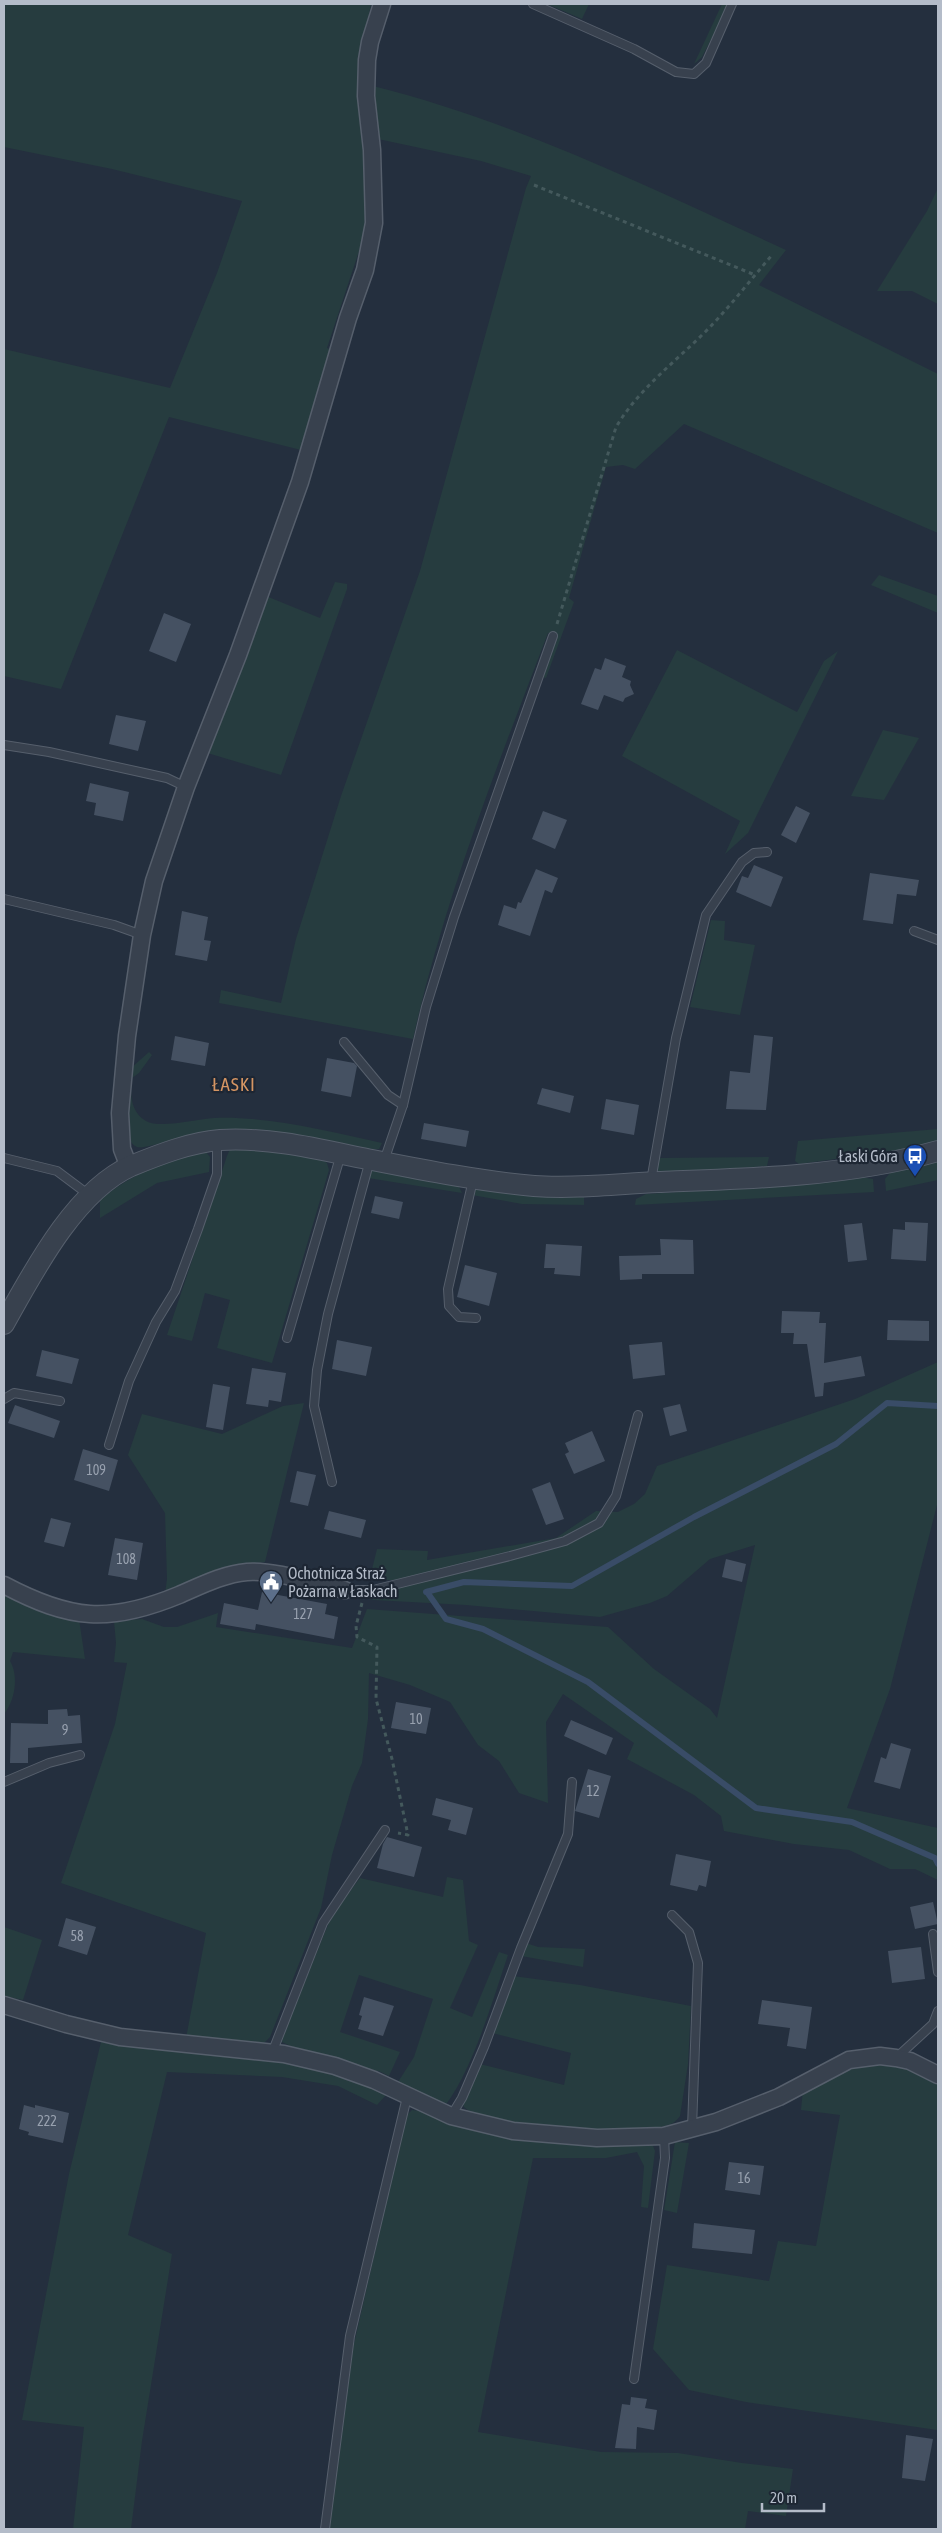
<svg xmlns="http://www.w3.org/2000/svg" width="942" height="2533" viewBox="0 0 942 2533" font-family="'Asap Condensed',sans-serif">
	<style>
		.green { fill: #263c3f }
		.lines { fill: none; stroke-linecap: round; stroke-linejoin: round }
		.stream { stroke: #394c67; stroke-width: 6 }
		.building { fill: #455162 }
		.service-casing { stroke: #565f6c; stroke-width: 10 }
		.minor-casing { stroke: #565f6c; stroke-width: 19 }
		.tertiary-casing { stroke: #565f6c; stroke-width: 22 }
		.path { stroke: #44595c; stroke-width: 3; stroke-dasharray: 4 4; stroke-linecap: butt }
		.service { stroke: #38414e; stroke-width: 8 }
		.minor { stroke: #38414e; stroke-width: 16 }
		.tertiary { stroke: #38414e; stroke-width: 20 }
		.labels { text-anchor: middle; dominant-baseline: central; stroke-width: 4.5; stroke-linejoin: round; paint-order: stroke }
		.number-label { font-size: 14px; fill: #98a1af }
		.poi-label { font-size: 16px; fill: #b4bcc9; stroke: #1d2633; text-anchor: end }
		.quarter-label { font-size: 19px; letter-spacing: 1px; fill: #d59563; stroke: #1d2633 }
	</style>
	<rect width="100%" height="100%" fill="#242f3e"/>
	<!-- green -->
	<g class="green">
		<path d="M4,4h367l-9,49 5,174 -40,121 5,2 -31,100 -132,-33 -108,272 -57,-13v-327l166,39 47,-115 25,-72 -130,-32 -108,-22z"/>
		<path d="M547,4h42l-7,15z"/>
		<path d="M722,4h7l-27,53 -8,7z"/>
		<path d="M373,86c144,36 278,102 413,164l-27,35 179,89v159l-254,-109 -49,45 -12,-4 -17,2 -37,131 5,4 -28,76 -3,-1 14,-42 -9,-2c-51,134 -104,266 -135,406l-194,-36 2,-13 60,13 15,-64 45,-143 79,-225 106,-383 5,-12 -50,-15 -103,-22z"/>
		<path d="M938,188v116l-26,-13h-35l50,-80z"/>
		<path d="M879,575l59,21v17l-67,-28z"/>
		<path d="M335,582l12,2v5l-66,186 -77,-23 62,-156 54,22z"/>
		<path d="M677,650l120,62 27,-51 14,-10 -90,182 -23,21 15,-33 -118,-65z"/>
		<path d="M883,730l36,8 -35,62 -33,-4z"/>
		<path d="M711,920l14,1 -1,19 31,5 -15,70 -50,-8z"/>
		<path d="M149,1052l3,3 -13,18 -7,5c-2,15 -2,34 14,43 14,8 51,-2 68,-3 56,-2 114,13 168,25l-3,6h-7c-53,-10 -110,-25 -164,-18 -13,2 -64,19 -71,16 -5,-2 -7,-7 -10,-11l3,-67z"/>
		<path d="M938,1129v12l-38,9 -101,14 -4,-3 3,-20z"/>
		<path d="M253,1148l68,11 6,4 2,7 -57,193 -55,-15 13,-48 -25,-7 -13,48 -25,-6 60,-179 3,-7z"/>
		<path d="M206,1152l4,5 -1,15 -52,11 -57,35v-18c26,-22 72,-46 106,-48z"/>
		<path d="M769,1157l-2,9 -106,7 -4,-2 2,-13z"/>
		<path d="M938,1161v19l-52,11 -1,-12 5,-6z"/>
		<path d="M370,1168l88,17 4,8 -94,-15z"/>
		<path d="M861,1177l12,2 1,13 -239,13 1,-6 10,-5 144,-9z"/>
		<path d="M474,1188l110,9v8l-62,-1 -50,-9z"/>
		<path d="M938,1362v139l-48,188 -43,119 91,20v52l-23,-11h-25l-41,-19 -55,-6 -70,-13 -3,-15 -27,-21 -67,-36 7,-16 -71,-49 -17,28 2,81 -29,-10 -20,-32 -21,-16 -28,-43 -40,-17 -41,-12 -1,46 -6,44 -10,23 -20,69 -11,53 -51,129 -6,6 -9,3 -69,-8 20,-105 -145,-50 54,-159 12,-61 -13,-1 2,-19 -2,-22 28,-2 22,8h13l41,-14 -2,14 136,21 15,-39 241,18 46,42 56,40 7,9 38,-173 -45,14 -43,37 -17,7 -50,14 -134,-12 -92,-5 -14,-5 43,-9 -5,-6h-31l4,-7 6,-24 51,2 -1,9 129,-22 40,-27 22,1 16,-8 11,-10 12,-28 198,-67z"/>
		<path d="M304,1403l-39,159 -27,3 -73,29 2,-15 -2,-66 -37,-58 14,-41 80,20 61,-28z"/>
		<path d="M4,1590l75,29 6,40 -72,-7 -3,9c9,15 5,40 -6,53z"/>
		<path d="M447,1877l16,3 6,61 9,4 -28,63 22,9 27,-65 9,3c-15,44 -34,111 -61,148 -20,-1 -33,-10 -49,-21l16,-25 19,-58 -74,-24 -19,57 60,20 -11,24 -8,-4 -75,-19 -24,-11 1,-7 49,-120 28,-37 83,19z"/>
		<path d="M4,1927l38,13 -19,60 -19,-4z"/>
		<path d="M526,1943l12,4 47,2 -2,18 -62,-11z"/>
		<path d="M513,1976l67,9 111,21 -3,58 -8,52c-3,4 -7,8 -12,9 -33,12 -179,5 -204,-18l-1,-5 17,-38 84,21 7,-32 -79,-20z"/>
		<path d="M101,2042l190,19 56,15 40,18 -10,11 -39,-19 -56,-9 -115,-5 -39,163 44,19 -30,187 -11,88h-58l11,-102 -62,-7 47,-246z"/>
		<path d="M880,2061l27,5 31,17 -1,347 -191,-28 -57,-12 -36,-41 14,-84 102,16 9,-40 38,5 24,-131 -39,-5 2,-20 33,-19z"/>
		<path d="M412,2110l239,30 4,11 -7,57 -7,-1 3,-41 -7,-14 -31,6h-73l-55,274 123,20 77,1 64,10 51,6 -7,47 -38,-5 -3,18h-416l22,-172 50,-219 7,-24z"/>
		<path d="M675,2142l14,1 -12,70 -13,-3z"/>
	</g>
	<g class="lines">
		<!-- stream -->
		<g class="stream">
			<path d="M426,1592l38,-10 108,4 122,-69 142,-73 51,-41 51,3"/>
			<path d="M427,1592l19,27 37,10 105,53 168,126 96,14 83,36 3,6"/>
		</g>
	</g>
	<!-- building -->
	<g class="building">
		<path d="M164,613l27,11 -15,38 -27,-11z"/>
		<path d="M605,658l21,8 -4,11 9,4 -1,4 4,9 -9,4 -2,4 -19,-7 -6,15 -17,-6 14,-36 6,2z"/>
		<path d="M116,715l30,6 -8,30 -29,-7z"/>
		<path d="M90,783l39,9 -6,29 -29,-6 2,-12 -10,-2z"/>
		<path d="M796,806l14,7 -14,30 -15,-8z"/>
		<path d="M543,811l24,9 -12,29 -23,-10z"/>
		<path d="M754,865l29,12 -12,30 -35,-15 6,-16 6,2z"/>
		<path d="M536,869l22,9 -6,15 -7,-3 -15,46 -32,-11 6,-20 12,4 2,-7 3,1z"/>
		<path d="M870,873l49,7 -3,16 -19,-2 -4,30 -30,-4z"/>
		<path d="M182,911l26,6 -4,23 7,1 -4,20 -32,-6z"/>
		<path d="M754,1035l19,2 -7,73 -40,-1 4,-38 20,2z"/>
		<path d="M175,1036l34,7 -4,23 -34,-6z"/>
		<path d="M327,1058l27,5 3,3 -6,31 -30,-6z"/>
		<path d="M542,1088l32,8 -4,17 -33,-9z"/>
		<path d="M606,1099l33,6 -5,30 -33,-6z"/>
		<path d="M424,1123l45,8 -3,16 -45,-8z"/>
		<path d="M375,1196l28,6 -4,17 -28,-6z"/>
		<path d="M905,1222l23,1 -2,38 -35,-2 2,-30 12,1z"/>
		<path d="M862,1223l5,37 -19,2 -4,-37z"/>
		<path d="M660,1239l33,1 1,34h-52v5l-22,1 -1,-24 42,-1z"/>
		<path d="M546,1244l36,2 -2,30 -26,-2 1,-6h-11z"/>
		<path d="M465,1265l32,8 -8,33 -32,-9z"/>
		<path d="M782,1311l38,1 -1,11h7l-2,40 37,-7 4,20 -41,7 -1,13 -8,1 -8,-53h-14l1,-11h-13z"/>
		<path d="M888,1320l41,1v20l-42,-1z"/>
		<path d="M337,1340l35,7 -6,29 -34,-7z"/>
		<path d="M662,1342l3,33 -32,4 -4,-34z"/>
		<path d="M42,1350l37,9 -7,25 -36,-8z"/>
		<path d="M252,1368l34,5 -5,29 -12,-2 -1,7 -22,-3z"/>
		<path d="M213,1384l17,3 -7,43 -17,-3z"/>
		<path d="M680,1404l7,27 -17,5 -7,-28z"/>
		<path d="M15,1405l45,16 -6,17 -46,-15z"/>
		<path d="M592,1431l13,30 -31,13 -9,-20 4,-2 -4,-9z"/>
		<path d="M83,1449l35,11 -9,31 -35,-11z"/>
		<path d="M297,1471l19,4 -8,31 -18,-4z"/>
		<path d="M550,1482l14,37 -18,6 -14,-36z"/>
		<path d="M329,1511l37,9 -5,18 -37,-9z"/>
		<path d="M51,1518l20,5 -7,24 -20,-5z"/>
		<path d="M115,1538l28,5 -6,37 -29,-5z"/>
		<path d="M726,1559l20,5 -4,18 -20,-5z"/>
		<path d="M262,1592l65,12 -2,10 13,3 -4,22 -78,-15 -1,6 -35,-6 4,-21 34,7z"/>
		<path d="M396,1702l35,6 -5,26 -35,-6z"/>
		<path d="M67,1709l1,7 12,-1 2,28 -54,5v15h-18l1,-40 37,1v-14z"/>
		<path d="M571,1720l42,18 -7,17 -42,-19z"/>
		<path d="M891,1743l20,6 -11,40 -26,-7 7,-25 5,2z"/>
		<path d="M588,1769l23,7 -12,42 -24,-7z"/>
		<path d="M436,1798l37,10 -7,27 -18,-5 3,-10 -19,-5z"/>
		<path d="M387,1837l35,10 -8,30 -37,-9 6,-24z"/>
		<path d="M676,1854l35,7 -5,26 -7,-2 -2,6 -27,-6z"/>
		<path d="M933,1902l5,22 -23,5 -5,-22z"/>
		<path d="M66,1918l30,9 -9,28 -29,-9z"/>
		<path d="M921,1947l4,32 -33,4 -4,-32z"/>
		<path d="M364,1997l30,9 -11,30 -25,-7 4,-13 -3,-1z"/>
		<path d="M762,2000l50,7 -6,42 -19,-3 3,-18 -32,-4z"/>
		<path d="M24,2105l11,3v-3l34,8 -6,30 -35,-8 1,-3 -10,-3z"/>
		<path d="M729,2162l35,4 -4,29 -35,-5z"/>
		<path d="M694,2223l61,7 -3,24 -60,-6z"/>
		<path d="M631,2397l16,2 -2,9 12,2 -3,20 -17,-3 -1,22 -21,-1 7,-44 8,1z"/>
		<path d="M906,2435l27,4 -8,42 -23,-3z"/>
	</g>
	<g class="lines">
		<!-- service casing -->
		<g class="service-casing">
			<g id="service">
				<path d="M533,4l101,45 42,23 18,2 12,-11 26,-59"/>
				<path d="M4,745l45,7 118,26 19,9"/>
				<path d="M4,899l110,26 28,10"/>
				<path d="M914,931l24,9"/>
				<path d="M344,1042l44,53 15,10"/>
				<path d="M4,1158l53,13 32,24"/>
				<path d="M384,1161l19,-56 23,-98 28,-90 99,-281"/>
				<path d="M473,1180l-25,109 1,17 10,11 17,1"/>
				<path d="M651,1181l25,-143 30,-123 36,-53 12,-9 13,-1"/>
				<path d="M287,1338l54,-184"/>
				<path d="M4,1399l10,-6 46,8"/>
				<path d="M109,1445l20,-64 27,-59 19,-31 23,-62 19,-55v-32"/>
				<path d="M332,1482l-18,-76 3,-36 11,-56 42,-154"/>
				<path d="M345,1590h28l137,-34 55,-15 34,-18 17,-27 22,-81"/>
				<path d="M4,1782l45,-19 31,-8"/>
				<path d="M672,1915l17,17 9,31 -6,165"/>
				<path d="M933,1934l5,38"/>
				<path d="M272,2053l51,-130 62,-93"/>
				<path d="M896,2058l37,-34 5,-13"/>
				<path d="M451,2116l11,-18 22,-51 37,-99 47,-114 4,-52"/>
				<path d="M634,2379l31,-221 -1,-22"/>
				<path d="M325,2529l25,-193 57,-239"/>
			</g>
		</g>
		<!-- minor casing -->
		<g class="minor-casing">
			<g id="minor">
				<path d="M129,1167l-7,-18 -2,-36 7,-77 15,-101 12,-54 32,-94 52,-132 62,-173 48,-164 17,-48 9,-47 -2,-73 -6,-54 1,-36 3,-18 12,-38"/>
				<path d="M4,1585c66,35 105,39 175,10 21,-9 44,-21 68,-23 29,-2 69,12 98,18"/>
				<path d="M4,2005l62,19 54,13 164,17 51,12 39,14 77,36 62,15 84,7 67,-2 52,-14 63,-25 70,-37 31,-4 16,2 14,3 28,14"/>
			</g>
		</g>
		<!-- tertiary casing -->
		<g class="tertiary-casing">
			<path id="tertiary" d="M4,1324c29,-52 71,-133 127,-158 27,-11 60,-24 89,-26 50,-3 98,9 147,19 56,11 111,22 167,27 41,3 83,-2 124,-4 92,-3 191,-6 280,-31"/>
		</g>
		<!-- path -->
		<g class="path">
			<path d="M534,185l221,90"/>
			<path d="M557,624l59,-197c25,-41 62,-67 94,-100 22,-23 42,-49 63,-73"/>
			<path d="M362,1603l-6,23 1,11 20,10 -1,52 16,60 16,76 -10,-2"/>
		</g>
		<!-- service -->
		<use href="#service" class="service"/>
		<!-- minor -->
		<use href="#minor" class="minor"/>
		<!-- tertiary -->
		<use href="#tertiary" class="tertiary"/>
	</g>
	<!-- icons -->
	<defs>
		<g id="bus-pin" transform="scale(1.25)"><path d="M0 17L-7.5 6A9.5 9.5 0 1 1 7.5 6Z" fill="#1a4fb4" stroke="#1d2633"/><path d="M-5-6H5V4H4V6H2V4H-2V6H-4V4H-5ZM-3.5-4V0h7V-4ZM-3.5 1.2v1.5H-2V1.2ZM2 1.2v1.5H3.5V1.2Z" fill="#fff"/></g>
		<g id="civic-pin" transform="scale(1.25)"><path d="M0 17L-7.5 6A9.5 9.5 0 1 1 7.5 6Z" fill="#5c6f8a" stroke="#1d2633"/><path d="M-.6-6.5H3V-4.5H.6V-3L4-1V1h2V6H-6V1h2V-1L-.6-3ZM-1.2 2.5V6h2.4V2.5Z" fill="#fff"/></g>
	</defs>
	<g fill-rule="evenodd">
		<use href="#bus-pin" x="915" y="1156"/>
		<use href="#civic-pin" x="271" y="1582"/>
	</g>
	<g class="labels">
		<!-- number labels -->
		<g class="number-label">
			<text x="96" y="1470">109</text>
			<text x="126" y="1559">108</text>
			<text x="303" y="1614">127</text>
			<text x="416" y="1719">10</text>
			<text x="65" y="1730">9</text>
			<text x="593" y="1791">12</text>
			<text x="77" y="1936">58</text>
			<text x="47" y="2121">222</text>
			<text x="744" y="2178">16</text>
		</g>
		<!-- poi labels -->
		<g class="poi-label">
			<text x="898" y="1156">Łaski Góra</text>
			<text x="288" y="1573" text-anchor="start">Ochotnicza Straż<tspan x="288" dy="18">Pożarna w Łaskach</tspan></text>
		</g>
		<!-- quarter labels -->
		<g class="quarter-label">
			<text x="234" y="1084">ŁASKI</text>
		</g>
	</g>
	<!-- border -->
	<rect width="942" height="2533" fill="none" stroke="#b4bcc9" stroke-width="10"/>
	<!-- scale -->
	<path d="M762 2503v8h62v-8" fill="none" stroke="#b4bcc9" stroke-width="2.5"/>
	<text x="770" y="2503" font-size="15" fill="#b4bcc9" stroke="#1d2633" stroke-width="4" paint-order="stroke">20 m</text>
</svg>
